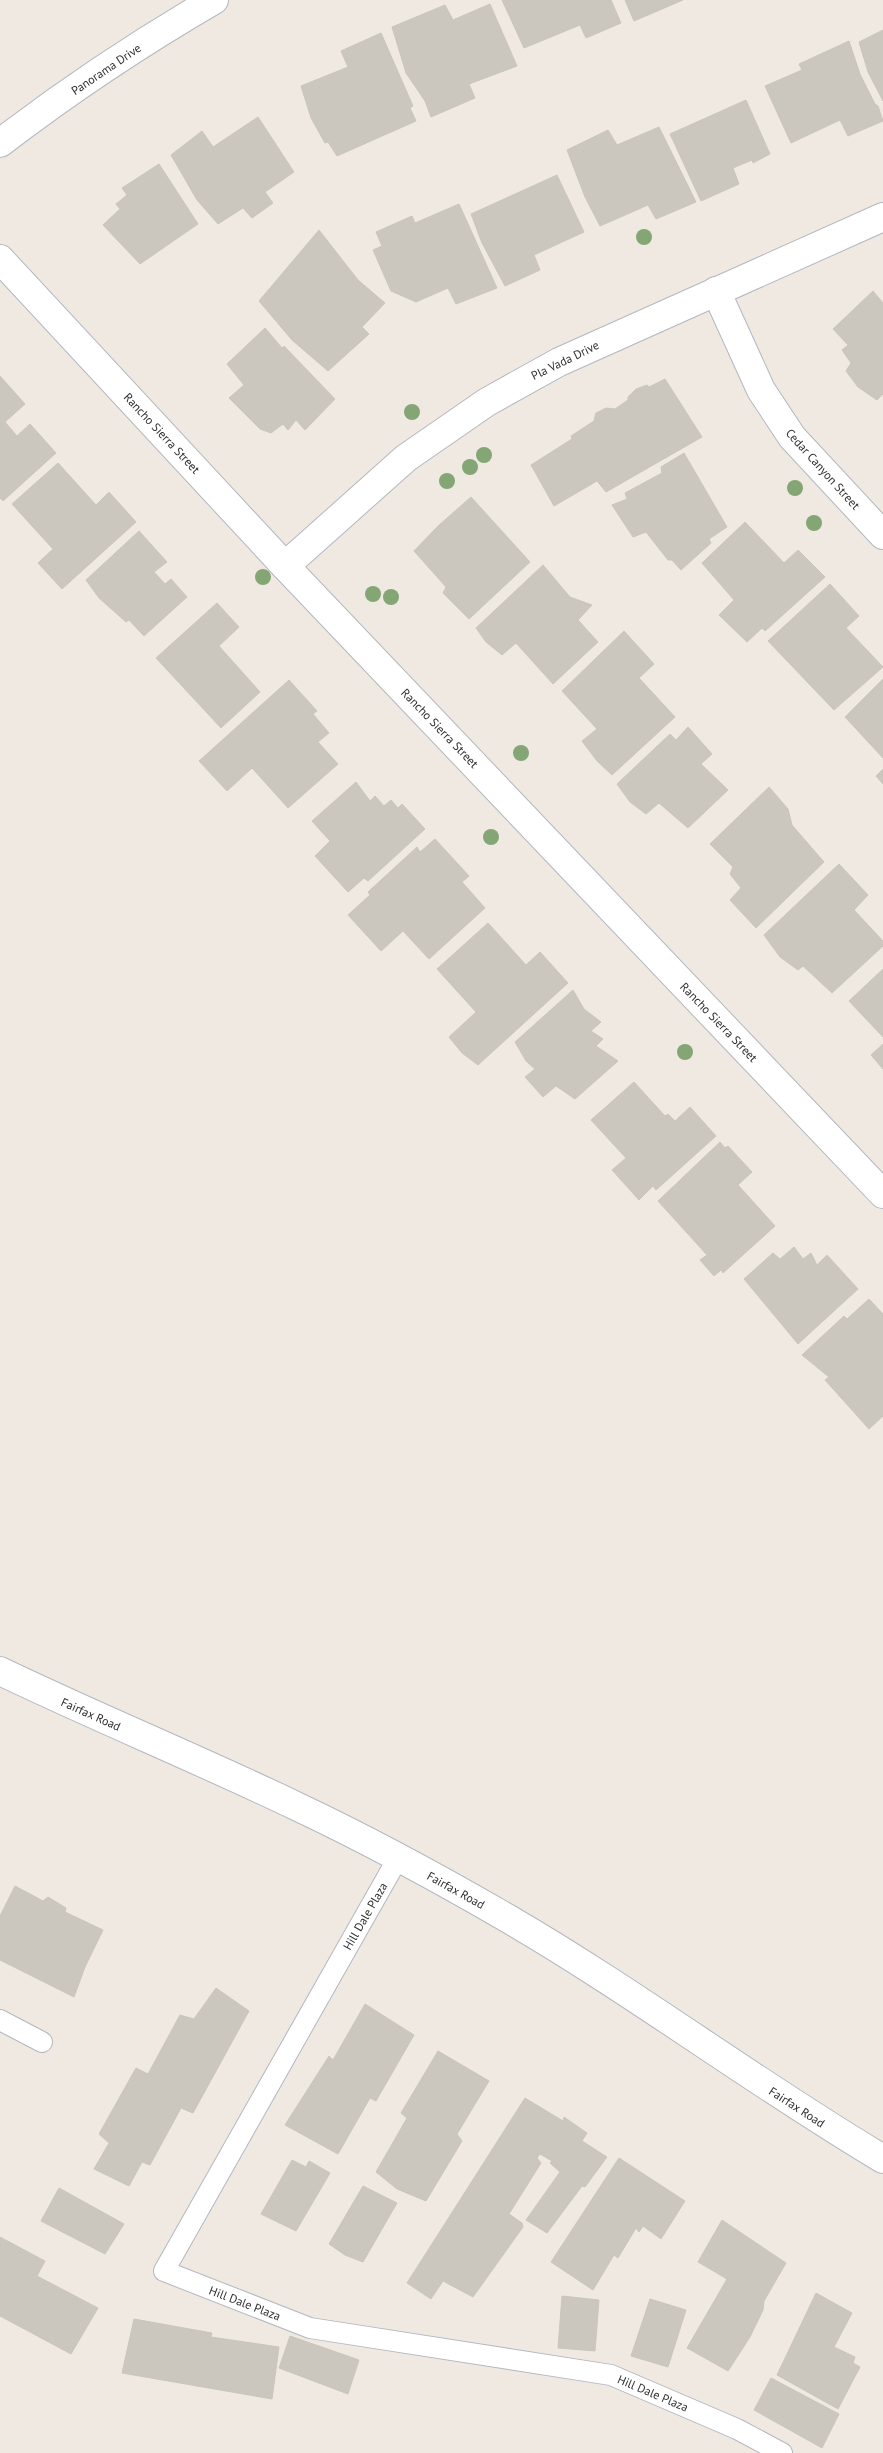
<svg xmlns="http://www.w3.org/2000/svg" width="883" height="2453" viewBox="0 0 883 2453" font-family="'PT Sans',sans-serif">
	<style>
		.building { fill: #cbc7bf; stroke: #cbc5ba }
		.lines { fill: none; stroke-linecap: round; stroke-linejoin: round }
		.lane-casing { stroke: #b4b7c1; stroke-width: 22 }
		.street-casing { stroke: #b4b7c1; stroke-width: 30 }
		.secondary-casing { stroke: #b4b7c1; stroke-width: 30 }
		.lane { stroke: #fff; stroke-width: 20 }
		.street { stroke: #fff; stroke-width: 28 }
		.secondary { stroke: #fff; stroke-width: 28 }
		.tree { fill: #84a574 }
		.labels { text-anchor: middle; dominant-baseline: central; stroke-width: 5; stroke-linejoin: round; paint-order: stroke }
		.street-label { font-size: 12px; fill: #2e2e2e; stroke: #fff }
	</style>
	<rect width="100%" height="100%" fill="#efe9e1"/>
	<!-- building -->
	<g class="building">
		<path d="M502,0h109l10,23 -35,15 -6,-13 -56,23z"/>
		<path d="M625,0h58l-49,21z"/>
		<path d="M490,4l27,62 -48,18 6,14 -44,19 -6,-16 -19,-28 -14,-46 53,-22 8,15z"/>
		<path d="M883,30v71l-15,-29 -9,-30z"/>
		<path d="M381,33l32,73 -3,2 6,13 -79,35 -9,-14 -3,1 -14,-25 -10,-32 47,-19 -7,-16z"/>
		<path d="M849,41l11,33 15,30 3,2 5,15 -35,15 -8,-16 -49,23 -26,-57 37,-16 -3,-6z"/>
		<path d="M746,100l24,54 -17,9 -1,-3 -19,8 6,16 -38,17 -31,-67z"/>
		<path d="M258,117l36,55 -29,20 8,11 -21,15 -9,-10 -25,16 -21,-24 -26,-45 31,-24 11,16z"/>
		<path d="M659,127l37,75 -40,17 -8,-14 -48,21 -15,-29 -18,-47 41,-20 9,15z"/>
		<path d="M159,164l39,60 -58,40 -37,-39 17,-16 -4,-5 11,-9 -5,-7z"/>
		<path d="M557,175l27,57 -50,23 6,15 -35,16 -23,-43 -11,-29z"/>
		<path d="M459,204l38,84 -41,16 -8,-16 -32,14 -25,-11 -18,-41 9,-4 -6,-14 36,-16 3,7z"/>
		<path d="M319,230l39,50 27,23 -23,24 7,7 -41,37 -36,-31 -33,-39z"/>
		<path d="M873,291l10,12v91l-6,6 -19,-13 -12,-16 5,-8 -9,-13 6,-5 -15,-16z"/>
		<path d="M265,328l17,20 2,-2 51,53 -30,31 -9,-10 -8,10 -5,-6 -12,9 -11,-4 -31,-31 15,-13 -17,-21z"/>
		<path d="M0,376l25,28 -20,18 12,14 13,-12 26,29 -53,48 -3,-3z"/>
		<path d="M665,379l37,58 -96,55 -9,-11 -43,25 -23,-41 41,-26 -1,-3 23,-15 2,-8 10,-5 9,1 13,-9v-3l8,-8 11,-4 2,2z"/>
		<path d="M684,453l43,74 -18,12 2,4 -30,27 -9,-10h-4l-22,-28 -13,5 -21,-32 15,-6 -2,-6 37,-20 -1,-6z"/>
		<path d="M58,463l38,42 13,-13 27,30 -74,67 -24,-26 15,-14 -41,-45z"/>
		<path d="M471,497l59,65 -61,57 -26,-26 3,-6 -32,-36 24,-25z"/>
		<path d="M745,522l39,41 14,-13 27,27 -60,54 -3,-3 -15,14 -28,-27 15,-15 -32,-37z"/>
		<path d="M139,531l28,31 -13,10 11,12 6,-5 16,18 -43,39 -15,-16 -3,2 -27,-24 -13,-18z"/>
		<path d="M543,565l27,32 22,8 -14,15 20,22 -45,42 -37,-41 -14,12 -16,-13 -10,-14z"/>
		<path d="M830,584l29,32 -13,12 37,39 -49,43 -66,-69z"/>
		<path d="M217,603l22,24 -20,19 41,46 -39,36 -65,-70z"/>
		<path d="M624,631l30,33 -15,14 36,39 -63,58 -15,-14 -15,-20 15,-12 -35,-38z"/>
		<path d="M883,679v79l-38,-41z"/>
		<path d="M289,680l28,31 -4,3 16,19 -11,9 20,22 -50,44 -36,-40 -25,23 -28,-30z"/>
		<path d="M688,727l24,27 -11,10 27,26 -40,38 -29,-25 -13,11 -16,-12 -13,-18 53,-50 6,6z"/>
		<path d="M883,769v15l-7,-8z"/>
		<path d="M356,782l14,19 5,-5 9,10 7,-6 7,8 4,-4 23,25 -57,52 -4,-3 -16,14 -33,-36 15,-15 -18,-20z"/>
		<path d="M769,787l19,22 4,16 32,37 -68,66 -26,-28 11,-12 -11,-14 3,-7 -23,-23z"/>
		<path d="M435,839l34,37 -7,6 23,26 -56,51 -26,-28 -22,20 -33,-36 22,-20 -2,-3 49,-45 3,5z"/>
		<path d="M839,864l29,31 -14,15 29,31v5l-51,47 -29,-27 -5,4 -18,-13 -16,-22z"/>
		<path d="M488,923l38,42 14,-13 28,31 -90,82 -16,-12 -13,-16 27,-25 -39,-43z"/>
		<path d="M883,969v68l-34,-36z"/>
		<path d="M573,990l11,19 17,13 -10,9 12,8 -7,7 22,15 -43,38 -19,-13 -13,11 -18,-20 10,-8 -9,-8 -11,-19z"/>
		<path d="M883,1044v25l-12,-14z"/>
		<path d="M634,1082l31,34 3,-2 7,7 15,-14 26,29 -60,54 -3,-4 -14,14 -27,-30 14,-12 -35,-38z"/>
		<path d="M720,1142l5,6 3,-2 24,26 -14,13 37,41 -52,47 -2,-3 -7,6 -14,-16 7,-5 -49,-54z"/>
		<path d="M794,1247l9,12 8,-6 6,12 10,-10 31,34 -60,55 -54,-65 29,-26 7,6z"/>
		<path d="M869,1299l14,15v102l-14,13 -44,-49 4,-3 -27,-22 42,-39 3,3z"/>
		<path d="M15,1886l28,15 5,-4 18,11 -1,4 38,18 -18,37 -11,30 -74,-37v-44z"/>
		<path d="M216,1988l33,23 -56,102 -12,-5 -31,57 -8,-3 -13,24 -35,-17 15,-26 -10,-9 37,-66 12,6 32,-59 14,4z"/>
		<path d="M365,2004l49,31 -38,66 -6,-3 -32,56 -53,-29 44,-69 4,4z"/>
		<path d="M438,2051l51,30 -32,53 5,7 -36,60 -29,-12 -21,-17 31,-54 -6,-5z"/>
		<path d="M525,2098l38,23 1,-4 23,16 -5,8 25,16 -22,30 -3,-1 -35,47 -21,-13 34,-48 -10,-9 2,-2 -12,-7 -3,4 4,5 -32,51 13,9 1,4 -50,70 -30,-16 -12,18 -24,-16z"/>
		<path d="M619,2158l66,43 -24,38 -18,-13 -4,6 -3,-4 -18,30 -4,-3 -21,35 -42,-28z"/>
		<path d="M292,2160l14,7 3,-6 21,12 -34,58 -35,-17z"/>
		<path d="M363,2186l34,17 -34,59 -18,-7 -16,-11z"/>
		<path d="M59,2188l65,36 -19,30 -64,-33z"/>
		<path d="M722,2220l64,43 -22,38 -1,9 -13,27 -22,34 -41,-23 40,-69 -29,-17z"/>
		<path d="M0,2237l45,24 -8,15 61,32 -27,46 -71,-38z"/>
		<path d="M816,2293l36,20 -18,34 21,10 -2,6 7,4 -22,42 -61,-34z"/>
		<path d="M562,2296l37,4 -4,51 -37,-3z"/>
		<path d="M650,2299l36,11 -18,57 -37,-11z"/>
		<path d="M134,2319l78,14 -1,4 68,10 -7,52 -150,-26z"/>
		<path d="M290,2336l69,24 -11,34 -69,-26z"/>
		<path d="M771,2378l68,36 -17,34 -68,-38z"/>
	</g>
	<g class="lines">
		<!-- lane casing -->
		<g class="lane-casing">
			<g id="lane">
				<path d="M398,1858l-234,413 146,57 301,47 126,54 45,24"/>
				<path d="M0,2020l42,22"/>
			</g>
		</g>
		<!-- street casing -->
		<g class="street-casing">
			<g id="street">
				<path d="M0,259l285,307 598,628"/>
				<path d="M716,291l45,99 31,47 91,98"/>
				<path d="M285,566l121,-108 81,-56 72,-40 324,-145"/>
			</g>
		</g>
		<!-- secondary casing -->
		<g class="secondary-casing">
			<g id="secondary">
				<path d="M0,143c68,-52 140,-100 214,-143"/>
				<path d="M0,1671c98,47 198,88 296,135 72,34 142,72 211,112 129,75 248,165 376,241"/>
			</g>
		</g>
		<!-- lane -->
		<use href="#lane" class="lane"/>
		<!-- street -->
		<use href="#street" class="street"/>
		<!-- secondary -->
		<use href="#secondary" class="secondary"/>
	</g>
	<!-- trees -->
	<g class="tree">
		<circle cx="644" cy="237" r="8"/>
		<circle cx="412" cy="412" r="8"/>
		<circle cx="484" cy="455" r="8"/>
		<circle cx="470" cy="467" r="8"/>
		<circle cx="447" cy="481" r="8"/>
		<circle cx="795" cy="488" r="8"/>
		<circle cx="814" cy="523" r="8"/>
		<circle cx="263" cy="577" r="8"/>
		<circle cx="373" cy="594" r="8"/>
		<circle cx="391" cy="597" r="8"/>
		<circle cx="521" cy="753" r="8"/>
		<circle cx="491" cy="837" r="8"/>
		<circle cx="685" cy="1052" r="8"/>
	</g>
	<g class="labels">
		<!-- street labels -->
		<g class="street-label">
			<text transform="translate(106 69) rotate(-34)">Panorama Drive</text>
			<text transform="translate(565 360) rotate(-26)">Pla Vada Drive</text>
			<text transform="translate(162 433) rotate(47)">Rancho Sierra Street</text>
			<text transform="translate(823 469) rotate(48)">Cedar Canyon Street</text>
			<text transform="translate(440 728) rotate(46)">Rancho Sierra Street</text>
			<text transform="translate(719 1022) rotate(46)">Rancho Sierra Street</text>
			<text transform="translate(91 1714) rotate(24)">Fairfax Road</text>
			<text transform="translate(456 1890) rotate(29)">Fairfax Road</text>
			<text transform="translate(365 1916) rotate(-60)">Hill Dale Plaza</text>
			<text transform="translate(797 2107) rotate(33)">Fairfax Road</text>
			<text transform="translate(245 2303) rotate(21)">Hill Dale Plaza</text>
			<text transform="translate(653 2393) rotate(23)">Hill Dale Plaza</text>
		</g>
	</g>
</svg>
